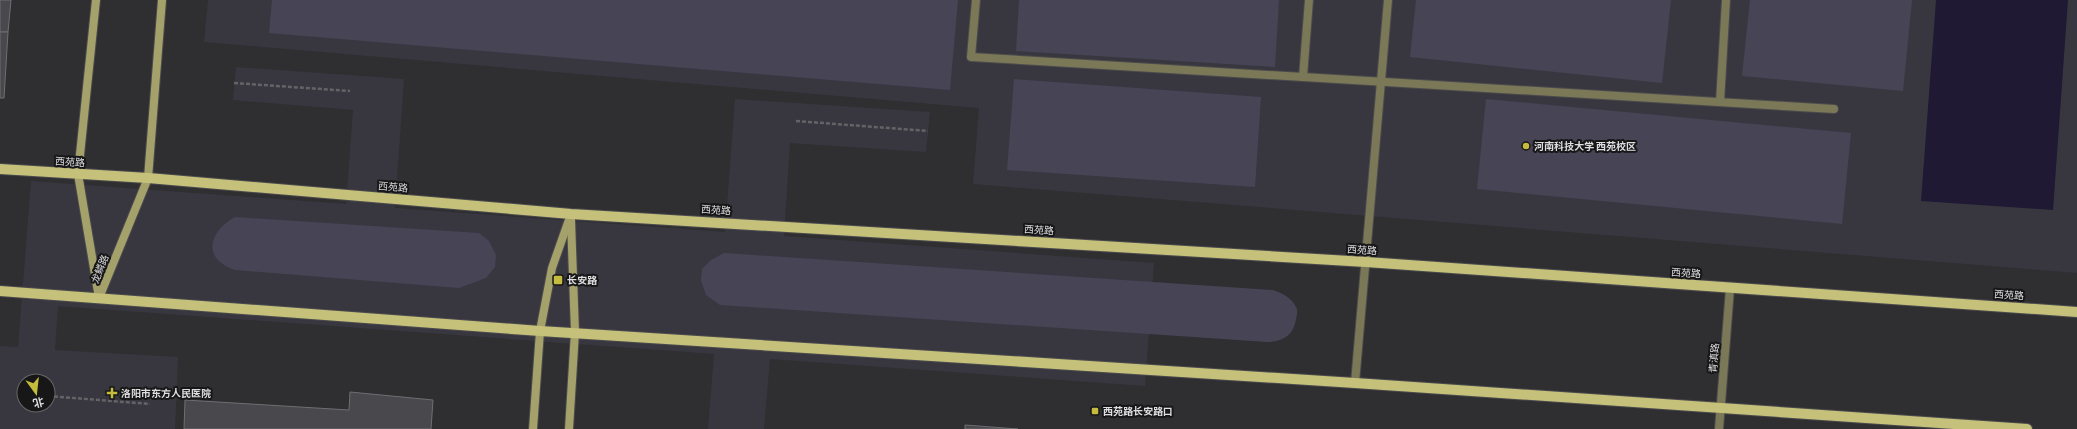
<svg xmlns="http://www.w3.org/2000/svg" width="2077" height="429" viewBox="0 0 2077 429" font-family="'Crimson Pro','Noto Sans SC',serif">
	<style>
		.built { fill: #383740; fill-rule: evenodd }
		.green { fill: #474456 }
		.water { fill: #1f1933 }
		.building { fill: #49484c; stroke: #6f6e72 }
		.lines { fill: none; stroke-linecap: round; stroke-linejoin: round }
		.service-casing { stroke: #4b4a4d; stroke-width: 10 }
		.minor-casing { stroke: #4b4a4d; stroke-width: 10 }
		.secondary-casing { stroke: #4b4a4d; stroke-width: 10 }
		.primary-casing { stroke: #4b4a4d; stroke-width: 12 }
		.path { stroke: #646366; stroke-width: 2.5; stroke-dasharray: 4 2; stroke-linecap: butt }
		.service { stroke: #7a7856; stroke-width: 8 }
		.minor { stroke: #7a7856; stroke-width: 8 }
		.secondary { stroke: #a4a16b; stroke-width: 8 }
		.primary { stroke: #c5c17a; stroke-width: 10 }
		.poi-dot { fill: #c5bc3d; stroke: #171718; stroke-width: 1.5 }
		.labels { text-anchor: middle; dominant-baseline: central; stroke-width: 4; stroke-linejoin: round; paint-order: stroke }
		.poi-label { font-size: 10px; font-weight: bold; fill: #dfdee1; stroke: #171718; text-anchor: start }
		.street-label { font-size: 10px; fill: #dfdee1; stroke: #171718 }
	</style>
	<rect width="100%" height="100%" fill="#2f2e31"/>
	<!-- built -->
	<g class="built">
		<path d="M208,0h1869v273l-1104,-89 6,-76 -775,-66z"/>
		<path d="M236,67l168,12 -9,129 330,24 10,-133 195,13 -4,40 -136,-9 -6,93 370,27 -9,123 -375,-27 -6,70h-56l6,-75 -656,-48 -3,44 123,7 -3,72h-175v-83l18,1 13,-166 315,23 7,-94 -120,-10zM24,381h24v24h-24z"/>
	</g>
	<!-- green -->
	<g class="green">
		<path d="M272,0h686l-8,90 -681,-57z"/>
		<path d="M1019,0h260l-4,67 -259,-16z"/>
		<path d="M1416,0h255l-9,83 -252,-26z"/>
		<path d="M1750,0h162l-9,91 -161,-15z"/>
		<path d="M1014,79l247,18 -6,90 -248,-17z"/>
		<path d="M1486,99l365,34 -9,91 -365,-35z"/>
		<path d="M235,217l244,16 10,8 7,14 -1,12 -9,11 -27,10 -224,-18c-33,-11 -27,-38 0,-53z"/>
		<path d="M724,253l549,37c9,3 19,8 23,17 2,3 1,9 0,12 -2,16 -13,23 -29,23l-547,-37 -14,-10 -5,-15 1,-11 9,-9z"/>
	</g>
	<!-- water -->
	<path class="water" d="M1936,0h132l-15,210 -132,-9z"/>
	<!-- building -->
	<g class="building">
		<path d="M0,0h11l-3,32h-8z"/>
		<path d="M0,32h8l-4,66h-4z"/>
		<path d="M350,392l83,8 -2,29h-247l1,-29 164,10z"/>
		<path d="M965,425l53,4h-53z"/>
	</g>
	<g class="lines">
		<!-- service casing -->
		<g class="service-casing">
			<g id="service">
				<path d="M976,0l-5,57 863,52"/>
				<path d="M1303,77l6,-77"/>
				<path d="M1720,102l6,-102"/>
				<path d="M1355,383l33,-383"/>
			</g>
		</g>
		<!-- minor casing -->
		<g class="minor-casing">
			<path id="minor" d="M1719,429l11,-141"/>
		</g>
		<!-- secondary casing -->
		<g class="secondary-casing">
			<g id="secondary">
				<path d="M96,0l-18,174 21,124"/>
				<path d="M99,298l49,-120 14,-178"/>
				<path d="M533,429l7,-98 12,-63 19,-54"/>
				<path d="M569,429l6,-97 -4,-112"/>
			</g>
		</g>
		<!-- primary casing -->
		<g class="primary-casing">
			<g id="primary">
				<path d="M0,169l148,9 423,36 795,48 711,50"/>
				<path d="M0,291l540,40 815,52 672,46"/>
			</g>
		</g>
		<!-- path -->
		<g class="path">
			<path d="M234,83l116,8"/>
			<path d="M796,121l132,10"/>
			<path d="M48,396l102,8"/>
		</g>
		<!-- service -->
		<use href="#service" class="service"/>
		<!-- minor -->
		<use href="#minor" class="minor"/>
		<!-- secondary -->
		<use href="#secondary" class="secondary"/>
		<!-- primary -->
		<use href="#primary" class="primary"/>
	</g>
	<!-- markers -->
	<g class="poi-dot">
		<circle cx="1526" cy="146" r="4"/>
		<rect x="553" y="275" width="10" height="10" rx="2"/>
		<path d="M110 387h4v4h4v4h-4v4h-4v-4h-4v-4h4z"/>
		<rect x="1091" y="407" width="8" height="8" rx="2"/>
	</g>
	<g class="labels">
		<!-- poi labels -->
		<g class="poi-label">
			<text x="1534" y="146">河南科技大学 西苑校区</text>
			<text x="567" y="280">长安路</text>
			<text x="121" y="393">洛阳市东方人民医院</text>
			<text x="1103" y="411">西苑路长安路口</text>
		</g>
		<!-- street labels -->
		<g class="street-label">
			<text transform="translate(70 162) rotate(4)">西苑路</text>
			<text transform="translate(393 187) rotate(5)">西苑路</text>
			<text transform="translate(716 210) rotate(4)">西苑路</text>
			<text transform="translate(1039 230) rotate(4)">西苑路</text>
			<text transform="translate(1362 250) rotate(4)">西苑路</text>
			<text transform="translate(100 269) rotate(-68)">龙鳞路</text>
			<text transform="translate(1686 273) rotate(4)">西苑路</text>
			<text transform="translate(2009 295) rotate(4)">西苑路</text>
			<text transform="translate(1714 358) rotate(-85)">青滇路</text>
		</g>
	</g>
	<!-- north arrow -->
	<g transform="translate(36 393) rotate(165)"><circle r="19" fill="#171718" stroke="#676768"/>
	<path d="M0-3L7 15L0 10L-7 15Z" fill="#c5bc3d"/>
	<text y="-6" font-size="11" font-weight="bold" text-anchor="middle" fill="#dfdee1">北</text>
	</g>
</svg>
